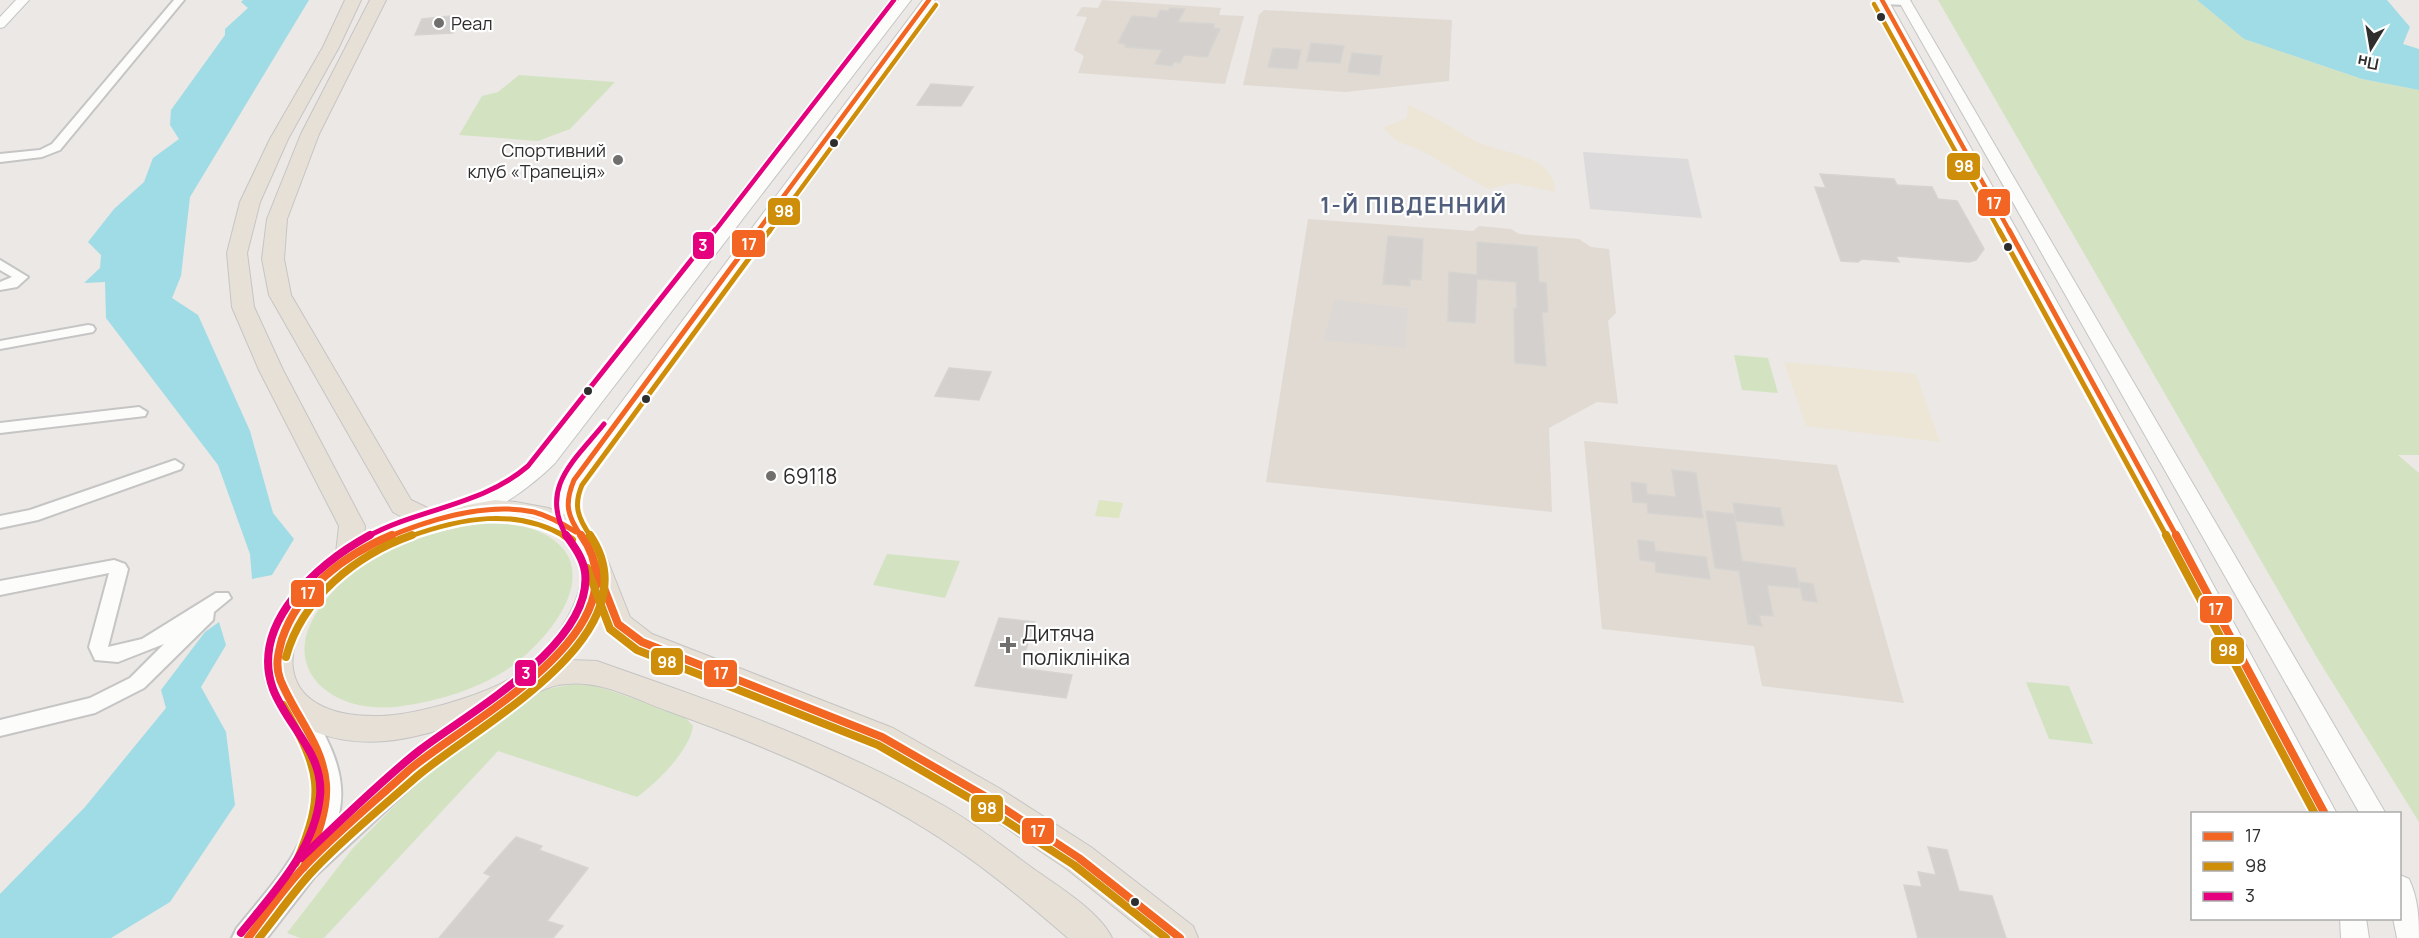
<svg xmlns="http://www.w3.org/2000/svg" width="2419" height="938" viewBox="0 0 2419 938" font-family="Manrope,sans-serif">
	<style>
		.industrial { fill: #dcdadb }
		.education { fill: #e1dad2 }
		.green { fill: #d3e3c1 }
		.sand { fill: #ede6d6 }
		.pitch { fill: #dde6c0 }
		.plaza { fill: #dbd8d5 }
		.water { fill: #9fdce6 }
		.building { fill: #d3d0ce; stroke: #d6d4d1; stroke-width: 1.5 }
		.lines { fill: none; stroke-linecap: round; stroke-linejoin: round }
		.minor-casing { stroke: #c6c5c5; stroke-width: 4 }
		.tertiary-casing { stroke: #c6c5c5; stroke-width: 2 }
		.secondary-casing { stroke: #c6c5c5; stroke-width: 4 }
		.primary-casing { stroke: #c6c5c4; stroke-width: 2 }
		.minor { fill: #fcfcfb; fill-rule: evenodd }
		.tertiary { fill: #fcfcfb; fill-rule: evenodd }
		.secondary { fill: #fcfcfb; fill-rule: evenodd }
		.primary { fill: #e6e0d7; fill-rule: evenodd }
		.bus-1-far2-casing { stroke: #fff; stroke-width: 8 }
		.bus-1-far1-casing { stroke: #fff; stroke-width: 10 }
		.bus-1-casing { stroke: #fff; stroke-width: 12 }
		.bus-2-far2-casing { stroke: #fff; stroke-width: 8 }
		.bus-2-far1-casing { stroke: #fff; stroke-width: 10 }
		.bus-2-casing { stroke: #fff; stroke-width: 12 }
		.bus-3-far2-casing { stroke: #fff; stroke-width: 8 }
		.bus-3-far1-casing { stroke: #fff; stroke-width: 10 }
		.bus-3-casing { stroke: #fff; stroke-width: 12 }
		.bus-1-far2 { stroke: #f26522; stroke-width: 4.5 }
		.bus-1-far1 { stroke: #f26522; stroke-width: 5 }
		.bus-1 { stroke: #f26522; stroke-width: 8 }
		.bus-2-far2 { stroke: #cf8e09; stroke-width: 4.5 }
		.bus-2-far1 { stroke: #cf8e09; stroke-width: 5 }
		.bus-2 { stroke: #cf8e09; stroke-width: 8 }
		.bus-3-far2 { stroke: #e5007d; stroke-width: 4.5 }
		.bus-3-far1 { stroke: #e5007d; stroke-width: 5 }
		.bus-3 { stroke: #e5007d; stroke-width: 8 }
		.bus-dot { fill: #2e2e2e; stroke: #fff; stroke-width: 2 }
		.poi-dot { fill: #706f6e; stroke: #fff; stroke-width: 2 }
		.labels { text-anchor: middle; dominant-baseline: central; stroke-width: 4.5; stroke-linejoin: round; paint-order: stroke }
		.far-poi-label { font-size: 18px; fill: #2e2e2e; stroke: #fff; text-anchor: start }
		.poi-label { font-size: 21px; fill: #2e2e2e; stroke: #fff; text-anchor: start }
		.far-district-label { font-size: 22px; font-weight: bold; letter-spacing: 1.5px; fill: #515e7c; stroke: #fff }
		.line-badge { stroke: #fff; stroke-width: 2 }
		.badge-label { font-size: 16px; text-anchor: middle; font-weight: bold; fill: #fff }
	</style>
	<rect width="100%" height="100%" fill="#ebe8e5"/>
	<!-- industrial -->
	<path class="industrial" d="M1583,152l105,7 14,59 -112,-9z"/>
	<!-- education -->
	<g class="education">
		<path d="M1102,0l119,8 -2,7 25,1 -19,68 -147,-11 6,-17 -10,-6 13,-33 -11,-1 6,-9 16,1z"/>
		<path d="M1264,10l188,10 -3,61 -104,11 -102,-7 16,-70z"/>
		<path d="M1308,219l165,12 6,-5 32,3 8,5 60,5 12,8 18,2 7,64 -8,8 10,83 -21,-2 -48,26 3,84 -286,-30z"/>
		<path d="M1584,441l253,24 67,238 -142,-17 -8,-40 -152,-17z"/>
	</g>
	<!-- green -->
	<g class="green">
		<path d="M1938,0h259l47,39 118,40 57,11v365h-21l21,18v349l-103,-166z"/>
		<path d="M519,75l96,7 -45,47 -32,12 -79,-6 23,-39 16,-4z"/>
		<path d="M1734,355l34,3 10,35 -36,-3z"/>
		<path d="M484,523c19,1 40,1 58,10 67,33 9,105 -30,133 -33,23 -71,34 -110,40 -69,11 -131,-39 -77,-105 39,-49 99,-70 159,-78z"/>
		<path d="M887,554l73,7 -15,37 -72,-13z"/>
		<path d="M2026,682l43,4 24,58 -44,-5z"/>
		<path d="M574,684l20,1 90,31 9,10c-3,24 -36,57 -56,71l-139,-46 -174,187h-24l-13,-5 66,-85 68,-69 73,-58 47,-31z"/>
	</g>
	<!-- sand -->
	<g class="sand">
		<path d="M1408,105c25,10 46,25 70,37 25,13 76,11 77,50l-41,-9 -26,6 -64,-37 -27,-11 -14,-13 24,-10z"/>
		<path d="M1784,362l132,12 24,68 -134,-16z"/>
	</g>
	<!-- pitch -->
	<path class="pitch" d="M1099,500l24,3 -4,15 -24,-2z"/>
	<!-- plaza -->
	<path class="plaza" d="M1334,300l74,8 -3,40 -81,-8z"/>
	<!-- water -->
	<g class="water">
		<path d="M243,0h66l-119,197 -9,79 -9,22 26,17 52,116 23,82 21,26 -22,36 -20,4 -2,-25 -32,-89 -112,-147 -1,-36 -21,1 16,-15 1,-13 -13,-13 26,-33 30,-27 9,-24 26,-19 -9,-14 1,-15 54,-75v-6l23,-21 -7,-6z"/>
		<path d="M2197,0h190l23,27 -7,17 16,5v41l-57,-11 -118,-40z"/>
		<path d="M219,622l7,23 -25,42 25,45 9,73 -65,97 -59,36h-111v-44l85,-87 81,-99 -5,-18 44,-58z"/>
	</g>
	<!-- building -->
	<g class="building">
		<path d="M1170,8l15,1 -7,13 36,2 -1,4 7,1 -13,28 -23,-2 -4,8 -6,-1 -2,4 -17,-2 7,-14 -37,-3 1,-3 -8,-1 14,-27 25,2 3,-8 8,1z"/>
		<path d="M450,16l1,4 8,-1 -6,14 -38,2 7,-16z"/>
		<path d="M1311,43l33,3 -4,17 -33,-2z"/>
		<path d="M1273,48l28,2 -4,19 -29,-2z"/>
		<path d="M1352,53l30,3 -3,19 -31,-3z"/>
		<path d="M931,84l42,3 -12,19 -44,-1z"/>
		<path d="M1820,174l74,5 3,6 35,2 6,12 19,2 27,48 -8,11 -7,2 -73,-6 3,6 -37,-3 -4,3 -17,-1 -26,-74 11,1z"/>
		<path d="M1388,236l35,3 -2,41 -11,-1v7l-27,-2z"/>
		<path d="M1477,242l60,5 2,35 7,1 2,29h-6l4,54 -31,-3 -1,-55h3l-1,-26 -39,-3 -2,44 -27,-2 1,-49 28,3z"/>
		<path d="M949,368l42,4 -12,28 -44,-4z"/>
		<path d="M1672,470l24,3 7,45 -55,-5 -1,-10 -14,-1 -2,-20 15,2 1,10 29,3z"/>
		<path d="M1733,503l47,5 4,18 -48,-5z"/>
		<path d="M1706,511l28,3 8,47 53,7 5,20 -33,-3 6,31 -14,-1 3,11 -14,-2 -9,-53 -24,-3z"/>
		<path d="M1638,540l16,2 1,9 51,6 4,22 -54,-7 -1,-10 -15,-2z"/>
		<path d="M1799,582l14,2 4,18 -14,-2z"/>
		<path d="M999,618l36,4 -15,46 52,7 -6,23 -91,-12z"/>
		<path d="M516,837l26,9 -3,4 49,18 -41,53 16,5 -10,12h-114l52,-62 -7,-3z"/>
		<path d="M1928,847l19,3 12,41 33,5 14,42h-88l-14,-53 18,2 -4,-15 18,3z"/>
	</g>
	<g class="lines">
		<!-- minor casing -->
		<g class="minor-casing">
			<g id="minor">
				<path d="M174,0h10l-124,150 -18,7 -42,5v-8l40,-4 12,-6z"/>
				<path d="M1879,0h30l1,2 -5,3 -22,-1z"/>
				<path d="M0,260l28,17 -11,10 -17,3v-8l12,-5 -12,-7z"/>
				<path d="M88,325l5,1 2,3 -2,3 -93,17v-8z"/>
				<path d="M139,407l8,5 -2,4 -145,17v-10z"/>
				<path d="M175,460l8,5 -2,4 -143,51 -38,8v-12l30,-6z"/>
				<path d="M114,560l11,4 3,5 -20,78 34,-8 74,-46h12l3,5 -17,14 -1,8 -69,68 -49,25 -95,23v-16l90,-22 40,-20 34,-34 -46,18 -23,-2 -6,-13 20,-74 -109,22v-14z"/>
			</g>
		</g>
		<!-- tertiary casing -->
		<g class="tertiary-casing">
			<g id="tertiary">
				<path d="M16,0h13l-25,27 -4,1v-11z"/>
				<path d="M899,0h12l-356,463c-18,18 -68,60 -95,52l-3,-5 3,-5 44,-21 37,-31z"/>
				<path d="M923,0h12l-352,482 -7,24 10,26 -3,5 -7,2 -7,-2c-14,-23 -16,-38 -2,-62z"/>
				<path d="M1876,0h12l267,477 182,337h-25l-177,-337z"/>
				<path d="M1898,0h12l476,814h-26z"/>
				<path d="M2400,875l9,4c9,19 10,38 10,59h-22l-4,-20h7z"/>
				<path d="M2340,918h26l3,20h-28z"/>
			</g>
		</g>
		<!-- secondary casing -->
		<g class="secondary-casing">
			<path id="secondary" d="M506,687l9,3 4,8 -4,8 -80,59 -120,111 -48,62h-35l5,-10c38,-48 95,-102 70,-170 -7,-20 -20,-38 -29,-57l3,-8 10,-3 10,3c22,38 50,79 37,125l77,-69 82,-59z"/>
		</g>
		<!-- primary casing -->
		<g class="primary-casing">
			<path id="primary" d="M345,0h16l-22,47 -51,92 -28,63 -13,51 7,54 29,63 82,156 -1,11 43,-17 -14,-8 -124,-217 -7,-36 5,-40 34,-85 69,-134h16l-67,134 -32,85 -3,40 7,36 120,205 23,11 61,-11 21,2 32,6 29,11 8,6 18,24 27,68 22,17 241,94 106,60 92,59 102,79 5,12h-45l-86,-69 -90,-61 -106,-62 -239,-96 -24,-18 -9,-19 -29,47 27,1 11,4c115,40 231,81 338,142 31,18 60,42 89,63 23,16 65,42 77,68h-44c-45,-39 -93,-79 -144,-110 -79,-49 -169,-86 -256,-117 -33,-12 -67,-31 -102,-27 -18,1 -35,12 -50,18 -66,26 -147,61 -215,23 -77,-43 -20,-139 35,-172l3,-27 -80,-156 -27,-63 -5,-54 13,-51 30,-63 53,-92zM495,518c18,1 37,2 53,9 70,32 14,112 -25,143 -28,23 -106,45 -142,46 -117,3 -107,-86 -34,-144 42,-33 96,-46 148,-54z"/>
		</g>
		<!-- minor -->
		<use href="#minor" class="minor"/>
		<!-- tertiary -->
		<use href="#tertiary" class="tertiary"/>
		<!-- secondary -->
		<use href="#secondary" class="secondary"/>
		<!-- primary -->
		<use href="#primary" class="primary"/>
		<!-- bus-1-far2 casing -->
		<g class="bus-1-far2-casing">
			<g id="bus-1-far2">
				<path d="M1882,0l128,232"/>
				<path d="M757,232l172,-232"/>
			</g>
		</g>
		<!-- bus-1-far1 casing -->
		<g class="bus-1-far1-casing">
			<g id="bus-1-far1">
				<path d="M2009,230l168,307"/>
				<path d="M388,537c43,-18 99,-35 146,-25 15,4 29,12 42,20"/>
				<path d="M582,537c-15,-21 -18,-33 -8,-57l185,-250"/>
			</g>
		</g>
		<!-- bus-1 casing -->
		<g class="bus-1-casing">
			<g id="bus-1">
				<path d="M2176,535l149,279"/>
				<path d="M595,565l23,59 24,18 240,95 106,61 91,60 101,80"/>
				<path d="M304,867c11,-26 24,-54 22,-83 -3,-40 -32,-69 -46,-105 -5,-14 -2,-25 2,-40 17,-50 62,-84 110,-104"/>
				<path d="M248,938c18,-24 35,-49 56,-71 32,-34 70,-65 104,-96 55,-48 242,-141 173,-236"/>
			</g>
		</g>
		<!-- bus-2-far2 casing -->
		<g class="bus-2-far2-casing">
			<g id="bus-2-far2">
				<path d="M1874,4l126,228"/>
				<path d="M769,232l167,-227"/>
			</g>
		</g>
		<!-- bus-2-far1 casing -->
		<g class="bus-2-far1-casing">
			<g id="bus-2-far1">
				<path d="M1999,230l168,307"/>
				<path d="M408,537c53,-19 107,-30 158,0"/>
				<path d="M591,537c-13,-19 -18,-31 -9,-52l188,-255"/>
			</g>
		</g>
		<!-- bus-2 casing -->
		<g class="bus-2-casing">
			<g id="bus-2">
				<path d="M564,535l8,5"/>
				<path d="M2166,535l149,279"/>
				<path d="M587,568l23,61 27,21 241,95 105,61 91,59 92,73"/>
				<path d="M286,657c16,-59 70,-102 126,-122"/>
				<path d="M283,705c38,66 43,87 13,158"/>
				<path d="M259,938c17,-21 33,-44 51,-64 29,-32 71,-66 104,-95 58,-52 244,-143 176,-244"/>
			</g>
		</g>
		<!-- bus-3-far2 casing -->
		<g class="bus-3-far2-casing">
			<path id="bus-3-far2" d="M714,232l180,-232"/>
		</g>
		<!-- bus-3-far1 casing -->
		<g class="bus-3-far1-casing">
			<g id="bus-3-far1">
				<path d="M367,537c52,-29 115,-31 161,-71l187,-236"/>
				<path d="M567,537c-29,-49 8,-77 37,-113"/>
			</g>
		</g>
		<!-- bus-3 casing -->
		<g class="bus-3-casing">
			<g id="bus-3">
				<path d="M301,858c39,-36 77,-75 119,-108 48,-37 174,-106 165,-178 -2,-14 -11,-26 -19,-37"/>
				<path d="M241,933c32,-40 74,-83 79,-137 4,-43 -33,-70 -47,-107 -24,-66 46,-126 97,-154"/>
			</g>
		</g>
		<!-- bus-1-far2 -->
		<use href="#bus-1-far2" class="bus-1-far2"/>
		<!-- bus-1-far1 -->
		<use href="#bus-1-far1" class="bus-1-far1"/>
		<!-- bus-1 -->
		<use href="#bus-1" class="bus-1"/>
		<!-- bus-2-far2 -->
		<use href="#bus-2-far2" class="bus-2-far2"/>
		<!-- bus-2-far1 -->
		<use href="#bus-2-far1" class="bus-2-far1"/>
		<!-- bus-2 -->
		<use href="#bus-2" class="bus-2"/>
		<!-- bus-3-far2 -->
		<use href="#bus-3-far2" class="bus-3-far2"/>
		<!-- bus-3-far1 -->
		<use href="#bus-3-far1" class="bus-3-far1"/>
		<!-- bus-3 -->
		<use href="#bus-3" class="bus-3"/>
	</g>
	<!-- markers -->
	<g class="bus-dot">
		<circle cx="1881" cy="17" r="5"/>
		<circle cx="834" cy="143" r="5"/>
		<circle cx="2008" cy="247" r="5"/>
		<circle cx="588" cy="391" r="5"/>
		<circle cx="646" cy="399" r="5"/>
		<circle cx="1135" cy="902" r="5"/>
	</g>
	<g class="poi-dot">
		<circle cx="439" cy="23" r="6"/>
		<circle cx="618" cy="160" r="6"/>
		<circle cx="771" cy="476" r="6"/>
		<path d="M1005 636h6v6h6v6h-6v6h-6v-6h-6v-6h6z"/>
	</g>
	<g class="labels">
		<!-- far-poi labels -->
		<g class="far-poi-label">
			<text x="451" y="23">Реал</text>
			<text x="606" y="150" text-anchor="end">Спортивний<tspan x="606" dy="21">клуб «Трапеція»</tspan></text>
		</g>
		<!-- poi labels -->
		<g class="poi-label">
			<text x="783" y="476">69118</text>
			<text x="1022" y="633">Дитяча<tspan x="1022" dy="24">поліклініка</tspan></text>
		</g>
		<!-- far-district labels -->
		<g class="far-district-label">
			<text x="1414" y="205">1-Й ПІВДЕННИЙ</text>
		</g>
	</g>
	<g class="line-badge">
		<rect x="1946" y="152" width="35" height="29" rx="6" fill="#cf8e09"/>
		<rect x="1977" y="188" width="34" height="29" rx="6" fill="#f26522"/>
		<rect x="767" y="197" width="34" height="29" rx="6" fill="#cf8e09"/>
		<rect x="731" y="229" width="35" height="29" rx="6" fill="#f26522"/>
		<rect x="692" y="231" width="23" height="29" rx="6" fill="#e5007d"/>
		<rect x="290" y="579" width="35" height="29" rx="6" fill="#f26522"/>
		<rect x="2199" y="595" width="34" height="29" rx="6" fill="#f26522"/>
		<rect x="2210" y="636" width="35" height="29" rx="6" fill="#cf8e09"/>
		<rect x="650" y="647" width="34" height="29" rx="6" fill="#cf8e09"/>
		<rect x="514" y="659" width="23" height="28" rx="6" fill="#e5007d"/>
		<rect x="703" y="659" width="35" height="29" rx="6" fill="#f26522"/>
		<rect x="970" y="794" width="34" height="29" rx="6" fill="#cf8e09"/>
		<rect x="1021" y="817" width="34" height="28" rx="6" fill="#f26522"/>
	</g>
	<g class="badge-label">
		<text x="1964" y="172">98</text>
		<text x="1994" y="209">17</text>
		<text x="784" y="217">98</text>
		<text x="749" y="250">17</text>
		<text x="703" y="251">3</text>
		<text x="308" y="599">17</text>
		<text x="2216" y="615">17</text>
		<text x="2228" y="656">98</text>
		<text x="667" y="668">98</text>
		<text x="526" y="679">3</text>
		<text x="721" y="679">17</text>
		<text x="987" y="814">98</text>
		<text x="1038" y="837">17</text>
	</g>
	<!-- legend -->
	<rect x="2191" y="812" width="210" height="108" fill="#ffffff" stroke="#ababab" stroke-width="1.5"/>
	<rect x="2203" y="832" width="30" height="9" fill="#f26522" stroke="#ababab" stroke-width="1.5"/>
	<text x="2245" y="842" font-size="18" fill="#2e2e2e">17</text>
	<rect x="2203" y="862" width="30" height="9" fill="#cf8e09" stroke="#ababab" stroke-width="1.5"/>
	<text x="2245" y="872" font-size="18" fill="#2e2e2e">98</text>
	<rect x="2203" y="892" width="30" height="9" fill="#e5007d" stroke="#ababab" stroke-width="1.5"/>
	<text x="2245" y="902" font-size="18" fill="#2e2e2e">3</text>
	<!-- north arrow -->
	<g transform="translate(2371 48) rotate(191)" stroke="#ffffff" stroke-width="4.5" paint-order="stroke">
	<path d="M0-4.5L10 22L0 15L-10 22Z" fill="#2e2e2e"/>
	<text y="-9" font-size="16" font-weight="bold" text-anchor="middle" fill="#2e2e2e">Пн</text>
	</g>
</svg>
